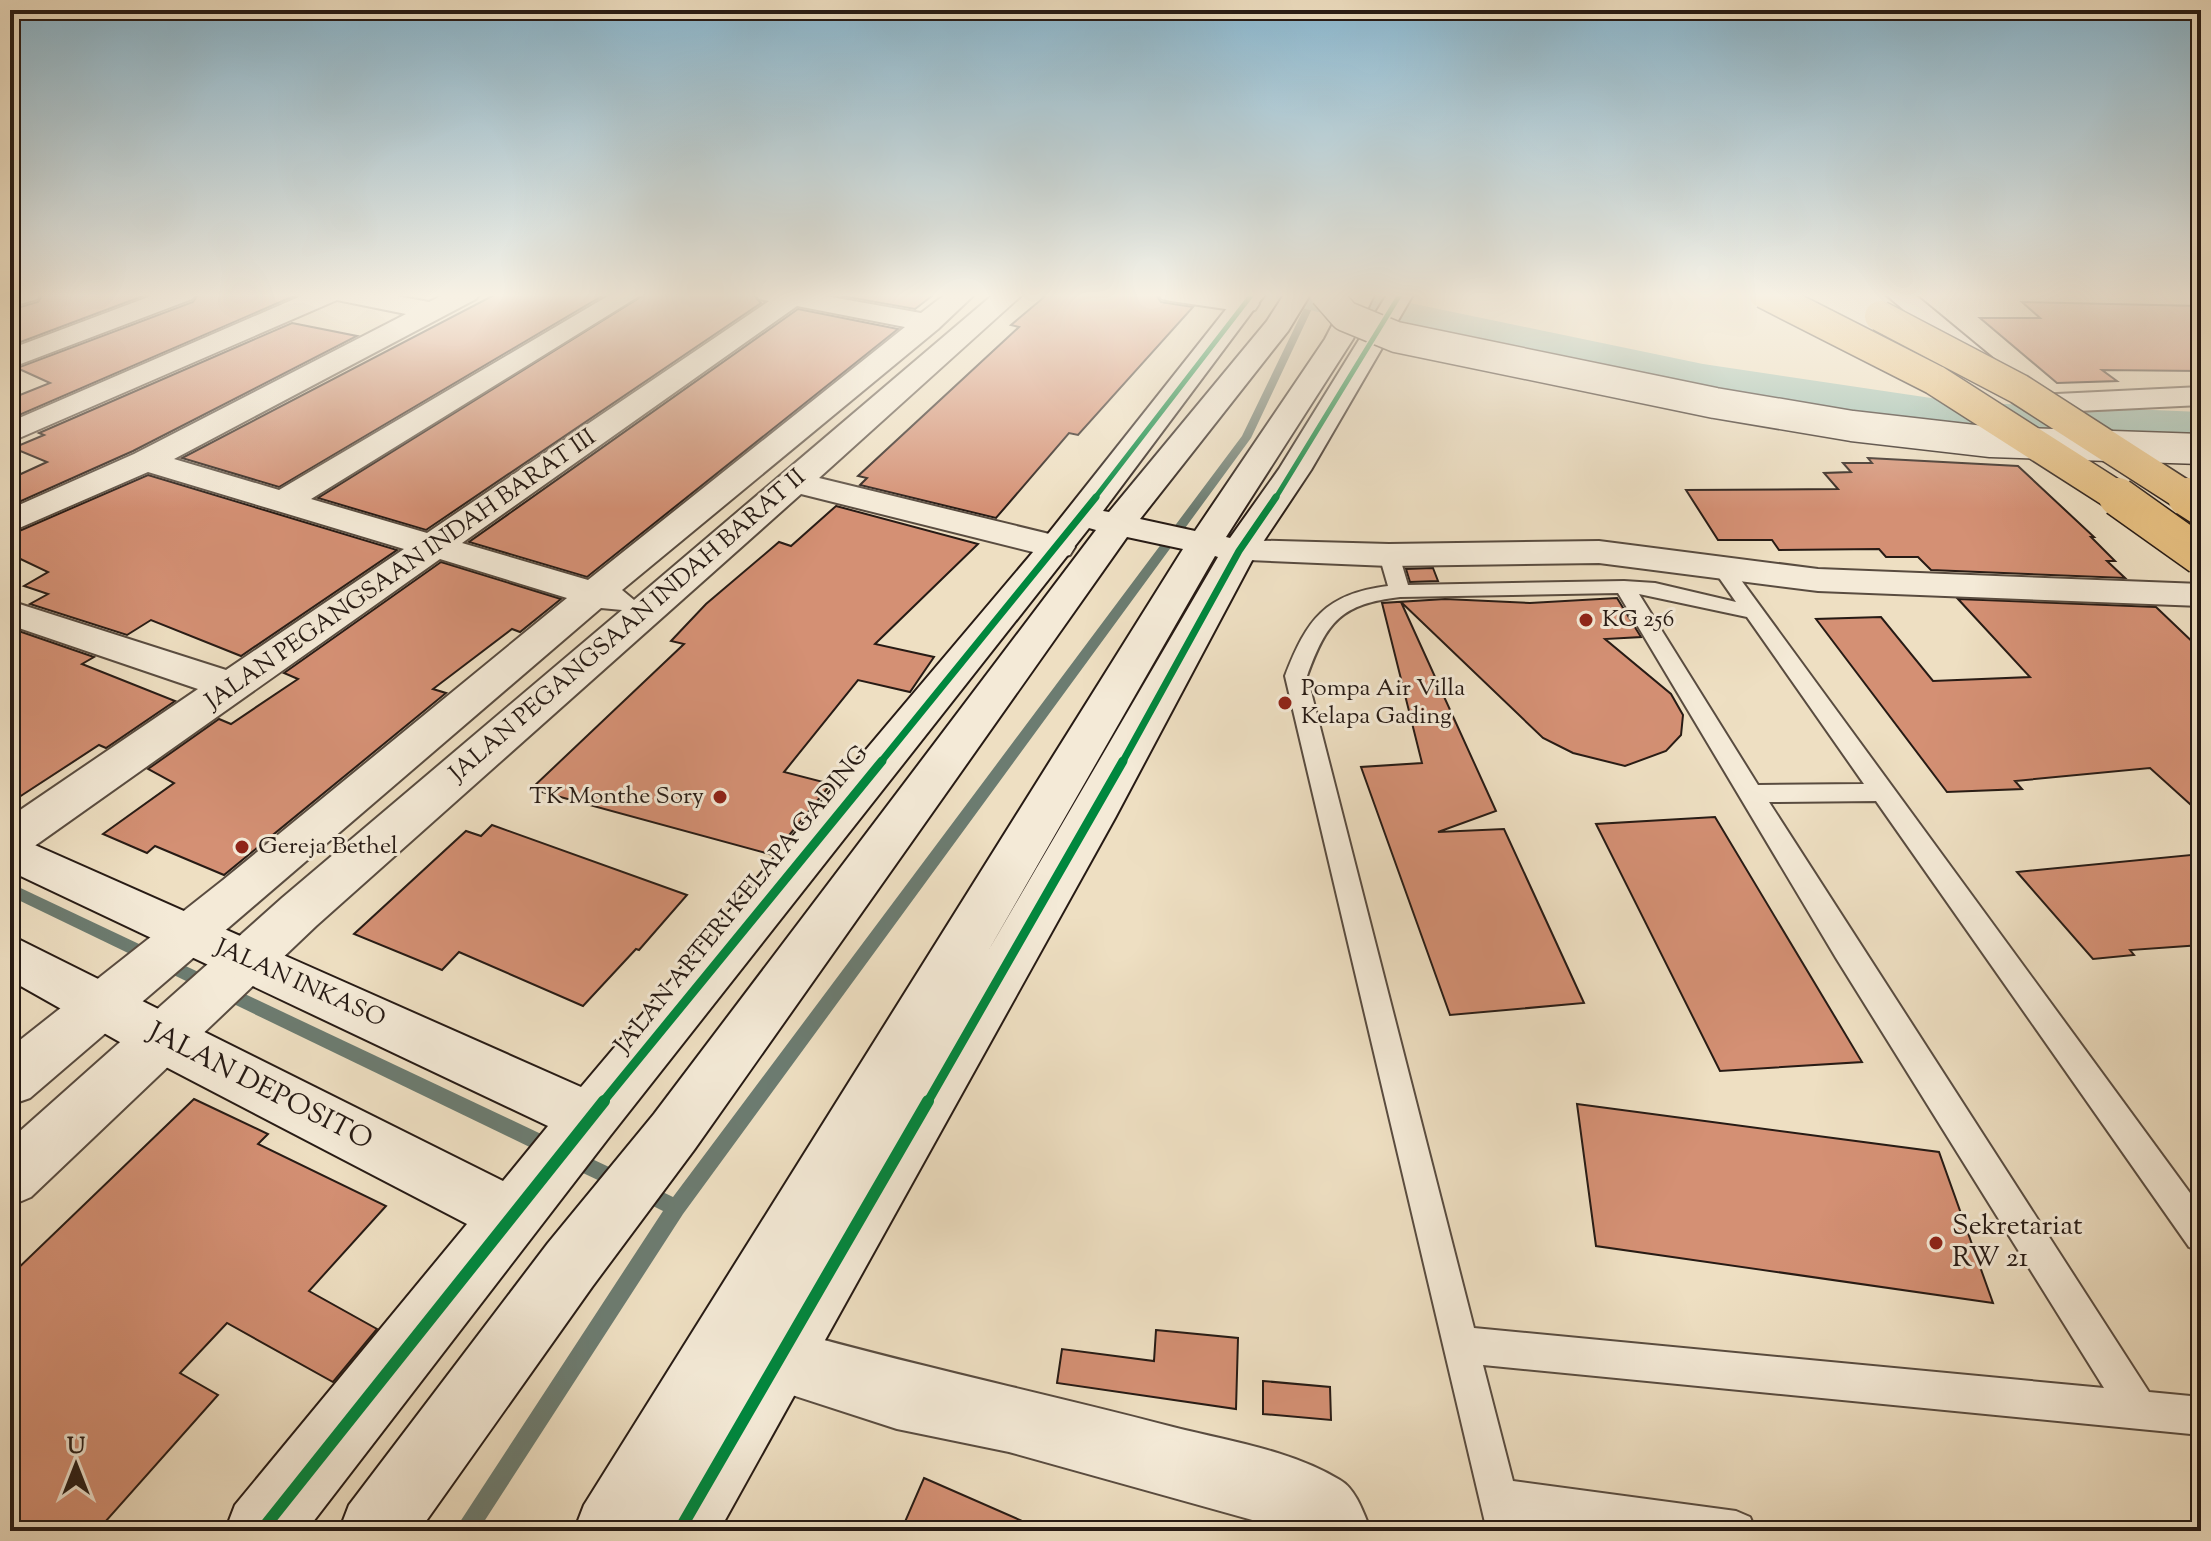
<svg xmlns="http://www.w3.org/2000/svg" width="2211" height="1541" viewBox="0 0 2211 1541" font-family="'Sorts Mill Goudy',serif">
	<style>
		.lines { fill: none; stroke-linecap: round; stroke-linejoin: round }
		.stream { fill: #6c7c71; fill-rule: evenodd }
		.river { fill: #9abdaf; fill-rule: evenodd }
		.building { fill: #d49074; stroke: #271b15; stroke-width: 2 }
		.lane-casing { stroke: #594c40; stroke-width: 4 }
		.street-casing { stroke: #594c40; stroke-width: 4 }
		.secondary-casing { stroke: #271b15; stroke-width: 4 }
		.lane { fill: #f4ead7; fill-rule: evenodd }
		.street { fill: #f4ead7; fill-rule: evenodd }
		.secondary { fill: #f4ead7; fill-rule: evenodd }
		.secondary-bridge-casing { stroke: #271b15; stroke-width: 33; stroke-linecap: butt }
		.highway-bridge-far1-casing { stroke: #271b15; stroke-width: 33; stroke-linecap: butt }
		.highway-bridge-casing { stroke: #271b15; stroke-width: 41; stroke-linecap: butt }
		.secondary-bridge { stroke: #f4ead7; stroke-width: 30 }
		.highway-bridge-far1 { stroke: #e7c081; stroke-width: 30 }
		.highway-bridge { stroke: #e7c081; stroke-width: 38 }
		.cycleway-far3-casing { stroke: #f4ead7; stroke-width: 8 }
		.cycleway-far2-casing { stroke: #f4ead7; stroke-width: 11 }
		.cycleway-far1-casing { stroke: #f4ead7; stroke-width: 14 }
		.cycleway-casing { stroke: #f4ead7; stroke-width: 17 }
		.cycleway-far3 { stroke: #00873e; stroke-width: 5 }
		.cycleway-far2 { stroke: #00873e; stroke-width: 7 }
		.cycleway-far1 { stroke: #00873e; stroke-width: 9 }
		.cycleway { stroke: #00873e; stroke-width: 12 }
		.poi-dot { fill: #8f2418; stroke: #f4ead7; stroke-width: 3 }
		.labels { text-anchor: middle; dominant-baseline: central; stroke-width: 6; stroke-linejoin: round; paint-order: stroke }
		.street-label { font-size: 24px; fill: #271b15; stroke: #f4ead7 }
		.poi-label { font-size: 24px; fill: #271b15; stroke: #f4ead7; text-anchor: start }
		.near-street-label { font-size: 28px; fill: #271b15; stroke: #f4ead7 }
		.near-poi-label { font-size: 28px; fill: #271b15; stroke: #f4ead7; text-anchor: start }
	</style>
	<rect width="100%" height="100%" fill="#eedfc2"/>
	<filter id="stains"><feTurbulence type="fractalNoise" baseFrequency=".0025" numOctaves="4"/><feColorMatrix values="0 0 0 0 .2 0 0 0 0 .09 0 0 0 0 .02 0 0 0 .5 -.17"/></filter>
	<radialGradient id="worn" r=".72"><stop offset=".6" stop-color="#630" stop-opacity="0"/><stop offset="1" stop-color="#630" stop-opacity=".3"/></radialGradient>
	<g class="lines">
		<!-- stream -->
		<g class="stream">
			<path d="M1310,296l7,2 -66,140 -568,776 -205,317h-24l209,-320 -28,-14 -2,-6 2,-6 7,-3 31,15 569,-761z"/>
			<path d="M10,883l548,259 2,6 -2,6 -7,2 -7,-2 -534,-258z"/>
			<path d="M573,1150l53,25 2,6 -2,6 -7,3 -53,-25 -2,-6 2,-6z"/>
		</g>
		<!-- river -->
		<path class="river" d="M1273,293h89l341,71 255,38 243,10v34l-243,-12 -255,-38 -407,-89 -16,-4z"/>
	</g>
	<!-- building -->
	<g class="building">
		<path d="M44,293h107l-141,53v-36l28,-8z"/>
		<path d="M199,293h102l-291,126v-20l40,-16 -33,-15 176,-66z"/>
		<path d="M498,293h109l-328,194 -97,-29z"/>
		<path d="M647,293h105l9,10 -335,227 -108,-32z"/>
		<path d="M825,293h111l-21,16z"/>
		<path d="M1049,293h106l6,9 32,5 -115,128 -9,-2 -73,85 -136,-33 7,-7 -9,-2 161,-149 -8,-2z"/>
		<path d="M2022,302l179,4v65l-99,-1 15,11 -60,2 -77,-65h60z"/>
		<path d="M798,309l100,20 -311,248 -118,-35z"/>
		<path d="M292,323l65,13 -224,115 -123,55v-27l37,-17 -34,-14 31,-13 -5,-2z"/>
		<path d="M1868,458l150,8 76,71h-3l24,24h-8l18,17 -194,-8 -13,-13h-32l-7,-8 -100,1 -7,-10h-54l-32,-50 152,-1 -14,-16 27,-1 -8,-9h29z"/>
		<path d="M148,475l249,75 -156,106 -90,-36 -24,15 -97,-31 18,-10 -24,-8 24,-14 -38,-18v-19z"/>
		<path d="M836,506l142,38 -103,100 59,13 -24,35 -52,-12 -74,92 47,12 -58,71 -242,-66 153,-145 -13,-3 35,-37 73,-62 12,4z"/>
		<path d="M441,562l120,37 -41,33 -8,-3 -79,60 13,4 -222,182 -69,-29 -8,7 -44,-19 71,-51 -26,-14 71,-50 12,5 67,-45 -14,-6z"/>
		<path d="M1433,568l5,13 -28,1 -4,-13z"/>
		<path d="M1617,598l24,39 -36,2 66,55 12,21 -2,20 -15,16 -41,15 -52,-13 -30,-15 -142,-136 95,209 -58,21 66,-3 80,174 -134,12 -89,-248 61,-4 -40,-160 63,-4 85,4z"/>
		<path d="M1958,599l198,8 45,43v164l-51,-46 -135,13 7,8 -75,3 -131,-173 65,-2 52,64 97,-4z"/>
		<path d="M10,628l84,29 -12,7 93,37 -69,47 -7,-3 -89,58z"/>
		<path d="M1715,817l147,245 -142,9 -124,-247z"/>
		<path d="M492,825l195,70 -48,55 -3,-1 -53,57 -124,-54 -17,18 -88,-36 112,-103 15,5z"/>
		<path d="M2201,854v91l-71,5 4,5 -41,4 -76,-87z"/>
		<path d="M194,1099l74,35 -10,10 128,62 -77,85 68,38 -44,53 -106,-59 -47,50 38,22 -121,136h-87v-255z"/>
		<path d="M1577,1104l362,48 54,151 -397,-57z"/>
		<path d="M1156,1330l82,8 -2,71 -179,-26 5,-34 92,12z"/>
		<path d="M1263,1381l67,6 1,33 -68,-6z"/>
		<path d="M924,1478l121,53h-144z"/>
	</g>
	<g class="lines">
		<!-- lane casing -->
		<g class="lane-casing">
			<path id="lane" d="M1389,549l10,6 9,30 216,-4 31,2 81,19 -23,-33 10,-6 7,2 471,643v44l-12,-5 -313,-446 -107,1 380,590 52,5v38l-718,-70 30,116 223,30 14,6 6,14h-161l-71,-10 3,10h-40l-202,-855c22,-57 40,-82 103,-90l-9,-31zM1618,593l218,365 268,430 -630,-60 -167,-652c20,-55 34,-72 93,-79zM1639,594l108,23 117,167 -106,1z"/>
		</g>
		<!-- street casing -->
		<g class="street-casing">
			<g id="street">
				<path d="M10,293h31l-4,6 -27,8z"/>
				<path d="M159,293h37l-4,6 -182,69v-19z"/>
				<path d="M308,293h73l48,9 18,-9h33l-4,6 -302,160 105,31 334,-197h31l-333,206 116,34 342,-232 -10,-2 -4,-6h54l112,20 26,-20h29l-38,36 -316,261 12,10 361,-307h29l-205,185 251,61 5,8 -5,8 -13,3 -256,-64 -485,432 -285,271 -21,9v-66l272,-242 340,-288 -21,-2 -571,490 -20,7v-57l213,-168 344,-282 -127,-39 -414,293 -16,5v-40l188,-128 -188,-64v-24l216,69 178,-121 -256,-77 -138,60v-23l124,-55 272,-140 -69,-14 -327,142v-20zM797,306l108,21 -317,253 -126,-37z"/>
				<path d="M1158,293h66l31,5 4,6 -4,6 -9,2 -75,-11 -9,-2z"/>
				<path d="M2201,387v18l-165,8 -11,-3 -4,-6 4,-6 11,-3z"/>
				<path d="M1239,540l150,4 210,-3 219,28 383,15v22l-383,-15 -219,-28 -210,3 -163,-7 -5,-8 5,-8z"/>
				<path d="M778,1327c131,38 263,65 395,100 55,14 118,23 167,53 16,9 24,34 31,51h-79l-283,-79 -112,-23 -142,-46 -10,-23 10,-23z"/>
			</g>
		</g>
		<!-- secondary casing -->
		<g class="secondary-casing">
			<g id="secondary">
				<path d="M1239,293h27l-163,218 6,1 158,-191 18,-28h26l-23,38 -148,188 55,12 130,-192 24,-46h26l-22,46 -127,198 4,1 49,-69 109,-176h26l-103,177 -54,81 -142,267 -396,713h-145l10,-26 599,-956 -56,-12 -433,613 -102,137 -173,244h-80l10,-26 199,-262 106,-129 442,-584 -7,-2 -479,608 -304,395h-81l10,-26 232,-281 -326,-170 -131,-74v-45l493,246 45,-55 -538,-255v-37l571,253 463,-548zM1215,556l3,1 -231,396z"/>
				<path d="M1884,293h29l92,76 -5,6h-20z"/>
			</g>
		</g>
		<!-- lane -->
		<use href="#lane" class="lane"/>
		<!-- street -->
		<use href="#street" class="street"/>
		<!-- secondary -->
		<use href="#secondary" class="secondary"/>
		<!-- secondary-bridge casing -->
		<g class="secondary-bridge-casing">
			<path id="secondary-bridge" d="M1325,293l20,23 51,21 319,66 137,23 139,16 210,7"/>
		</g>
		<!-- highway-bridge-far1 casing -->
		<g class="highway-bridge-far1-casing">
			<g id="highway-bridge-far1">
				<path d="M1764,293l171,87 186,119"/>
				<path d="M1880,316l139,73 171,110"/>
			</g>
		</g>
		<!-- highway-bridge casing -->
		<g class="highway-bridge-casing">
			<g id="highway-bridge">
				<path d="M2118,497l83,59"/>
				<path d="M2187,497l14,9"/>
			</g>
		</g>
		<!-- secondary-bridge -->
		<use href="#secondary-bridge" class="secondary-bridge"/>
		<!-- highway-bridge-far1 -->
		<use href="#highway-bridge-far1" class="highway-bridge-far1"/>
		<!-- highway-bridge -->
		<use href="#highway-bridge" class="highway-bridge"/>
		<!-- cycleway-far3 casing -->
		<g class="cycleway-far3-casing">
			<g id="cycleway-far3">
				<path d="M1094,499l159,-206"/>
				<path d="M1275,499l126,-206"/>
			</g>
		</g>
		<!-- cycleway-far2 casing -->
		<g class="cycleway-far2-casing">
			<g id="cycleway-far2">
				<path d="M880,763l216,-266"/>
				<path d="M1122,763l117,-212 37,-54"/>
			</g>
		</g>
		<!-- cycleway-far1 casing -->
		<g class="cycleway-far1-casing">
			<g id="cycleway-far1">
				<path d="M602,1103l280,-342"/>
				<path d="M927,1103l196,-342"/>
			</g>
		</g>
		<!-- cycleway casing -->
		<g class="cycleway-casing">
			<g id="cycleway">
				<path d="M261,1531l343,-430"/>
				<path d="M679,1531l249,-430"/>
			</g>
		</g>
		<!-- cycleway-far3 -->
		<use href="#cycleway-far3" class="cycleway-far3"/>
		<!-- cycleway-far2 -->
		<use href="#cycleway-far2" class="cycleway-far2"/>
		<!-- cycleway-far1 -->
		<use href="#cycleway-far1" class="cycleway-far1"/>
		<!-- cycleway -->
		<use href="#cycleway" class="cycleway"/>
	</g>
	<!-- sky -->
	<linearGradient id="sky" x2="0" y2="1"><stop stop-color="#89b8d1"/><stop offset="0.58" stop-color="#f7f1e4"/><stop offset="1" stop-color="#f7f1e4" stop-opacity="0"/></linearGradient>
	<rect width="2211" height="509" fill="url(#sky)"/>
	<!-- markers -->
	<g class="poi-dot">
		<circle cx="1586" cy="620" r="8"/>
		<circle cx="1285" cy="703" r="8"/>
		<circle cx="720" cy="797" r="8"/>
		<circle cx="242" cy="847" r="8"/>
		<circle cx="1936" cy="1243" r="8"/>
	</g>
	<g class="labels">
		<!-- street labels -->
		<g class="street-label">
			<text transform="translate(401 570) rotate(-35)">JALAN PEGANGSAAN INDAH BARAT III</text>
			<text transform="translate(628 626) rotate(-41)">JALAN PEGANGSAAN INDAH BARAT II</text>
			<text transform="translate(742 900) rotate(-51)">JALAN ARTERI KELAPA GADING</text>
			<text transform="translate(300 984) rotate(24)">JALAN INKASO</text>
		</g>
		<!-- poi labels -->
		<g class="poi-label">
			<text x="1602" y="620">KG 256</text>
			<text x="1301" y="689">Pompa Air Villa<tspan x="1301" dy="28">Kelapa Gading</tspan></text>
			<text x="704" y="797" text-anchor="end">TK Monthe Sory</text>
			<text x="258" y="847">Gereja Bethel</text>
		</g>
		<!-- near-street labels -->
		<g class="near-street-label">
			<text transform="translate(260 1087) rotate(27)">JALAN DEPOSITO</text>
		</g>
		<!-- near-poi labels -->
		<g class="near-poi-label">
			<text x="1952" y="1227">Sekretariat<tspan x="1952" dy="32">RW 21</tspan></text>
		</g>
	</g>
	<!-- margin -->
	<rect width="2211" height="1541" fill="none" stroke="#eedfc2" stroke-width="40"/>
	<rect x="12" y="12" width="2187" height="1517" fill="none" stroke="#271b15" stroke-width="4"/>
	<rect x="20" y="20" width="2171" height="1501" fill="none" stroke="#271b15" stroke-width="2"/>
	<!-- north arrow -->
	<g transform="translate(76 1465)" stroke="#f4ead7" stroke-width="6" paint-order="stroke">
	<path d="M0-6L14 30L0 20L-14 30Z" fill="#271b15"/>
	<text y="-12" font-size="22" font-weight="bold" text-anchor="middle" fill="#271b15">U</text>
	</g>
	<rect width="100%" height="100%" filter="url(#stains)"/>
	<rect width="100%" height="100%" fill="url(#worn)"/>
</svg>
